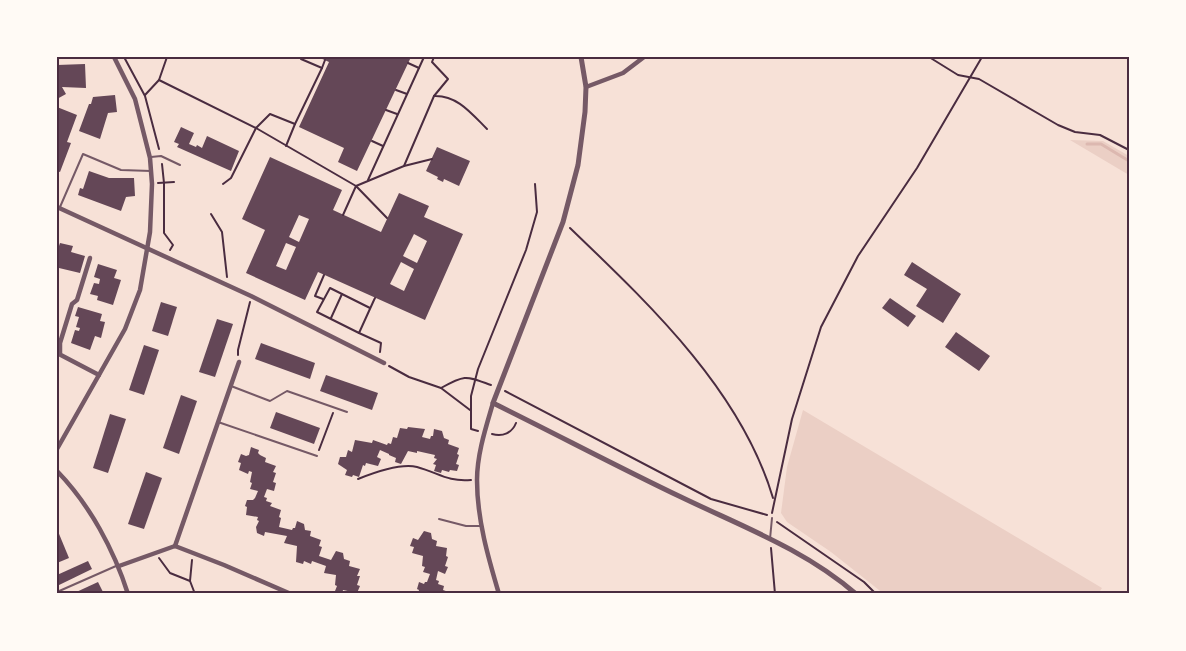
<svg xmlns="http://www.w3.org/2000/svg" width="1186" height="651" viewBox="0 0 1186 651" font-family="'Noto Sans',sans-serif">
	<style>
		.green { fill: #ebcfc5 }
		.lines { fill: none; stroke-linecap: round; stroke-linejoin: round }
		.stream { stroke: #dcb8b0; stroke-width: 3 }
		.building { fill: #644757; fill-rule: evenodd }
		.path { stroke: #4a2c40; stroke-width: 2 }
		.service { stroke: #755966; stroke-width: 2 }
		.minor { stroke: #755966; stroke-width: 4.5 }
		.tertiary { stroke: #755966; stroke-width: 5 }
		.neatline { fill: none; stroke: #4a2c40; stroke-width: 2 }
	</style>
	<rect width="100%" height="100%" fill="#f7e1d7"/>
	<!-- green -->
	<g class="green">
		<path d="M1070,140l33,1 26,15v19z"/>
		<path d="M803,410l299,178 -4,6h-214l-53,-42 -44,-30 -6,-9 6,-46z"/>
	</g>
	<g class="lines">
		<!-- stream -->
		<path class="stream" d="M1087,144h14l28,17"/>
	</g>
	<!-- building -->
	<g class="building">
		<path d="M318,57h93l-54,114 -19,-9 6,-14 -45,-21 30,-65z"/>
		<path d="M85,64l1,24 -24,-1 4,7 -9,5v-34z"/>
		<path d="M115,95l2,17 -9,1 -8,26 -21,-8 10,-27h2l2,-7z"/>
		<path d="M57,107l20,8 -10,27 4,1 -11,29 -3,-1z"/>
		<path d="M181,127l13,6 -5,11 7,3 1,-2 5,3 5,-12 32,15 -8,20 -54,-24 2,-3 -5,-2z"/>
		<path d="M437,147l33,14 -11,25 -15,-7 -1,3 -6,-3 1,-2 -12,-6z"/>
		<path d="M270,157l72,33 -9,20 48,22 18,-39 30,13 -5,11 39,17 -38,86 -107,-48 -13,28 -59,-27 19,-43 -23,-11zM299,215l10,4 -10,23 -10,-5zM414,234l13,7 -10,22 -14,-7zM286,243l10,4 -10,23 -10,-4zM401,262l13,7 -10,22 -14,-7z"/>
		<path d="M89,171l20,7h25l1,18 -9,1 -5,14 -43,-16 2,-7 3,1z"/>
		<path d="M60,243l13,3 -2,6 14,4 -5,17 -21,-5 -2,6v-29l2,1z"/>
		<path d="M912,262l49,32 -18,29 -27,-17 11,-17 -23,-14z"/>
		<path d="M98,264l19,6 -3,8 7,2 -8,25 -16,-5 1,-4 -8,-2 4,-11 5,1 1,-5 -6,-2z"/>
		<path d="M890,298l26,18 -8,11 -26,-19z"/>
		<path d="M161,302l16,5 -9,29 -16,-5z"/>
		<path d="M78,307l24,7 -2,7 5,1 -4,16 -6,-2 -5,14 -19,-7 4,-13 4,1 1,-3 -4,-1 3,-10 -4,-1z"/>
		<path d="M217,319l16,5 -18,53 -16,-5z"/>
		<path d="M956,332l34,24 -11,15 -34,-24z"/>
		<path d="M261,343l54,20 -5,16 -55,-20z"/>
		<path d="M144,345l15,5 -15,45 -15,-5z"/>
		<path d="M326,375l52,18 -6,17 -52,-19z"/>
		<path d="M181,395l16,6 -18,53 -16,-6z"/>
		<path d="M276,412l44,16 -6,16 -44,-16z"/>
		<path d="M110,414l16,5 -18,54 -15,-5z"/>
		<path d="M408,427l17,2 -3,8 8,2 1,-3h2l1,-7 8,2 2,7 5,2 -1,4 11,4 -2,6 2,1 -3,9 3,1 -2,6 -7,-1 -1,2 -7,-2 -1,3 -7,-2 2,-6 -3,-1 4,-5 -3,-1 1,-3 -18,-4v2l-9,-2 -7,13 -6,-2 1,-4 -7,-3v-1l-9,-4 -3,7 4,2 -3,7 -12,-3 -1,3 -2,-1 -4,12 -6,-2 -1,2 -7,-2 2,-5 -9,-6 2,-7h6l2,-7 4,2 3,-12 17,3 1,-3 14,5 1,-2 3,1 2,-7 4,1 3,-10 7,1z"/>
		<path d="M251,447l8,3 -1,3 2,2 6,3 -1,4 11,4 -3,6 3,1 -3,9 3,1 -2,8 -7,-2 -3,8 3,1 -1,3 6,2 -2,3 11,4 -2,7 2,1 -2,9 13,3 1,-2h2l2,-7 7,3 1,6 6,1 -1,5 11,4 -2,6 3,1 -3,9 12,4 5,-9 7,2 1,6 6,2 -1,5 11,3 -3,7h3l-3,9 3,1 -3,7 -14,-3 -1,4 -7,-3 2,-5 -2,-1 1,-10 -12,-2 2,-7 -14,-5 -1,3 -7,-3 -1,3 -7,-2 1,-16 -13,-3 3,-7 -22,-4 -1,4 -7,-3 -1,-6 3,-6 -2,-1 1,-3 -12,-2 1,-8 -2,-1 2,-6h6l2,-2 3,-7 -8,-2 2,-6 -2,-1 2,-10 -3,-1 -1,3 -9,-4 2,-7 -3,-1 3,-8 5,2 3,-1z"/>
		<path d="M146,472l16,6 -18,51 -16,-5z"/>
		<path d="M57,529l12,29 -12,5z"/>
		<path d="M424,531l7,2 1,6 5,2 -1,5 11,2 -1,8 2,1 -3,9 3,1 -3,7 -7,-3 -2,9 3,1 -1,3 6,2 -1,4 11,4h-36l1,-4 -2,-1 2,-7 5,2 1,-2h2l3,-8 -7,-2 2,-5 -3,-1 1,-10 -11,-3 2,-6 -4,-1 3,-8 5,2z"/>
		<path d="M88,561l4,8 -35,17v-11z"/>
		<path d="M98,582l6,12h-32z"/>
	</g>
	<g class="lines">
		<!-- path -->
		<g class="path">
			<path d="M124,57l21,39 14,53"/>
			<path d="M434,57l-2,5 16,17 -14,17c23,-1 37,17 53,33"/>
			<path d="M929,57l29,18 21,4 79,46 17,7 25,3 29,15"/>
			<path d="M408,63l11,5"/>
			<path d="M322,68l3,-8"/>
			<path d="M159,80l97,48 100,58 48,-20 30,-70"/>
			<path d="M396,90l11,4"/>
			<path d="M145,95l14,-15 8,-23"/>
			<path d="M386,110l11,4"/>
			<path d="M372,141l11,5"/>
			<path d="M286,146l9,-22"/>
			<path d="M162,164l2,19v50l9,12 -3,5"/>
			<path d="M404,166l28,-7"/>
			<path d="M368,180l56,-123"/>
			<path d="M158,183l16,-1"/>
			<path d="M223,184l8,-6 25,-50 14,-14 25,10 27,-56 -21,-9 1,-2"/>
			<path d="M211,214l11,18 5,45"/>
			<path d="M343,215l13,-29 31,32"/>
			<path d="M570,228c79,76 171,162 203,270"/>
			<path d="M323,299l-8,-3 9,-21"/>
			<path d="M370,308l-40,-20 -13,24 42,21 15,-33 1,-2"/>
			<path d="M331,318l11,-24"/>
			<path d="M359,333l22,10 -1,9"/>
			<path d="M238,355v-5l12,-48"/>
			<path d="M389,366l20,11 32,11c25,-14 25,-12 50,-3"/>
			<path d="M441,388l29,22"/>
			<path d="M505,391l206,108 56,16"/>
			<path d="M478,431l-7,-2v-33l7,-27 48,-119 11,-38 -2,-28"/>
			<path d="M492,434c11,3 20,-1 24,-11"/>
			<path d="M319,450l14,-37"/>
			<path d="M358,479c15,-6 43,-16 59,-12 22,6 30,15 54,13"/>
			<path d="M772,513l20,-94 29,-92 37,-71 59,-88 65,-111"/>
			<path d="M777,522l87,60 12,12"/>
			<path d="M771,548l4,46"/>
			<path d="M159,558l11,15 20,8 5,13"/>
			<path d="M190,581l2,-21"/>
		</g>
		<!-- service -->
		<g class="service">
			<path d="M151,157l10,-1 19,9"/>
			<path d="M60,207l23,-53 38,16 30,1"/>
			<path d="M231,386l39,15 17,-10 60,21"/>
			<path d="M218,422l99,34"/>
			<path d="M439,519l27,7h16"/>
			<path d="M770,539l2,-21"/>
			<path d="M57,592l59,-26"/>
			<path d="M410,593v1"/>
		</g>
		<!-- minor -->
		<g class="minor">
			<path d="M586,87l37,-14 21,-16"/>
			<path d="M57,207l194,89 133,67"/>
			<path d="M57,353l42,22"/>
			<path d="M60,353v-10l12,-39 5,-4 13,-42"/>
			<path d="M493,403c-7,24 -16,51 -16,77 0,39 11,77 22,114"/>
			<path d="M57,449l68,-120 15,-39 10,-58 2,-48 -2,-26 -15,-59 -21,-42"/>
			<path d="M57,471c33,34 57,79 71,123"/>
			<path d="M175,546l64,-184"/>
			<path d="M119,566l56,-20 49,19 67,29"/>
		</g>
		<!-- tertiary -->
		<path class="tertiary" d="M581,57l5,30 -1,25 -7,53 -15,57 -70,181c63,31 125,64 188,94 60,29 125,53 175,97"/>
	</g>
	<!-- border -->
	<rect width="1186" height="651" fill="none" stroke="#fffaf5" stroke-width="117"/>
	<rect x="58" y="58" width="1070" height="534" class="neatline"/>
</svg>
